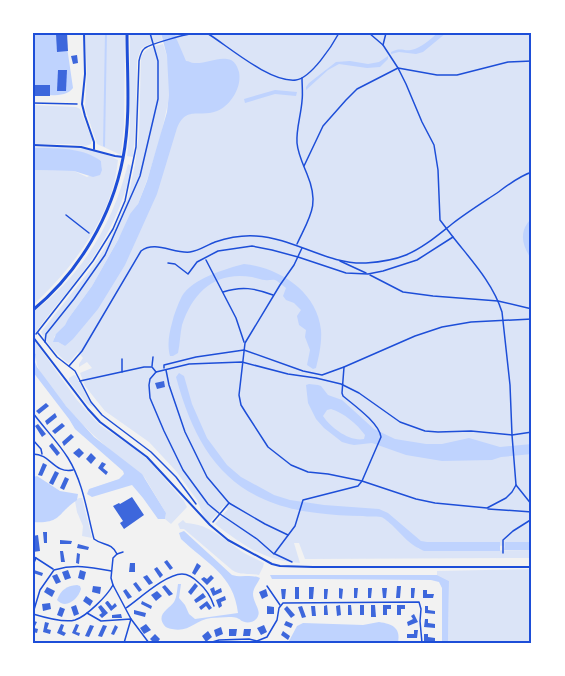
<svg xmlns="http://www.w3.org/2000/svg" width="565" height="676" viewBox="0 0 565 676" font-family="'DM Sans',sans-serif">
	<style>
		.green { fill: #dbe4f7 }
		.water { fill: #bfd3fe; fill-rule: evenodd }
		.building { fill: #3d67dc }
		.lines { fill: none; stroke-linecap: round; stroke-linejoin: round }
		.path { stroke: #1d4ed8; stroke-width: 1.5 }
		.service { stroke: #1d4ed8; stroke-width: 1.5 }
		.minor { stroke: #1d4ed8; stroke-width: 2 }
		.tertiary { stroke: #1d4ed8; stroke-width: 3 }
		.neatline { fill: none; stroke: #1d4ed8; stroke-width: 2 }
	</style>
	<rect width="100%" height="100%" fill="#f2f2f2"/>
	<!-- green -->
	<g class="green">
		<path d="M85,33h40l-1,93 -3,29 -24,-11 -12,-36 2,-37z"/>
		<path d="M130,33h31l1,7 -17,6 -4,3 -4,11 -1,58 -3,39 -6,-1 3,-27z"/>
		<path d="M165,33h367v513l-118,-1 5,4 10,2 103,-1v8l-224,1h-3l-6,-16h-5l6,20c-36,-2 -57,-18 -85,-39l13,-15 -4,-3 -15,17 -6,-8 -6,-15 -21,-29 -27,-29 -44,-31 -20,-25 -5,-13 12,-5 -5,-6 -8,5v-3l4,-6 -5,-6 -9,11h-1c-11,-8 -20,-18 -27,-31l49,-62 14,-21 10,-19 14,-32 7,-34 4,-31 2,-76c4,-9 13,-11 22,-13l4,12 2,10 1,18 -2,19 -8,36 -13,41 -9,24 -46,82 -24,33 -3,6 -11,12 4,5 7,4 69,-116 47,-126z"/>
		<path d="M33,105l43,2 4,2 12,30 -1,5 -5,2 -15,-2h-38z"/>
		<path d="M33,147c28,0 60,-2 85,13 -1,8 -2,15 -4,23 -11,45 -48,92 -81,122v-135l41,1 13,6 15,-7 -1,-9c-21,-13 -44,-13 -68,-13z"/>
		<path d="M128,164l5,3c-8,28 -18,55 -34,81 -18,30 -43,56 -64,85h-2v-21c49,-36 80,-89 95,-148z"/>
		<path d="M34,340l43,60 16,18 8,8 33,22 15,13 35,40 3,6 -16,17 -6,-5 1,-6 -21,-35 -6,-6c-34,-24 -63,-51 -88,-85 -8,-11 -16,-19 -15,-33l-3,-2z"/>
		<path d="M74,375l2,1 17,31 -6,-3 -18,-23v-3z"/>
		<path d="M79,498h3l10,40 -10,-2 1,-10 -6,-14 -2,-11z"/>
		<path d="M183,520l3,3c25,1 40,19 60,31 6,3 12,6 18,9l-1,4 -4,8c-10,-2 -18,1 -27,-5l-48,-41h-4l-2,-5z"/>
		<path d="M532,569v74h-84l1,-62 -12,-6v-4z"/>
	</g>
	<!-- water -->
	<g class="water">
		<path d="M33,33h33l1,14 6,41c-8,11 -28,6 -40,7z"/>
		<path d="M105,33h2l-2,114 -2,-1z"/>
		<path d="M161,33h13l12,28c3,0 5,2 8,2 11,1 23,-6 33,-4 8,1 10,7 12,13 3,15 -8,33 -22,39 -17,7 -31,-6 -40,17l-20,66 -32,71 -27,44 -25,30 -8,7 -7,-4h-5l3,-8 9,-9 3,-6 24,-33 26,-46 12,-26 8,-10 9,-23 20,-69 2,-18 -2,-38z"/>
		<path d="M438,33h8l-23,19 -7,2 -17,-2 -8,2v-2c10,-5 11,-1 20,-2 11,-2 19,-11 27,-17z"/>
		<path d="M388,56v3l-8,8 -13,1 -28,-4 -11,6 -22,20v-3l3,-4 27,-21 14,-1 18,3 11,-2z"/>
		<path d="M275,90l22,2 -1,4 -21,-2 -30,9 -1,-4z"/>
		<path d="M33,148c23,0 49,-1 68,13l1,9 -2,5 -7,2 -19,-6 -41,-1z"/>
		<path d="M532,218v42c-10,-14 -14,-29 0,-42z"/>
		<path d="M244,264c36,4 73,28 77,66 1,12 -2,26 -5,38l-3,1 -6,-4 3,-15 -5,-13 1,-7 -7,-5 -2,-9 4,-6 -7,-7 -8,-3 -3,-4 3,-8c-3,-2 -8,-7 -11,-8 -3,-1 -7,1 -10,0 -4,0 -9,-2 -13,-3 -37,-6 -59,15 -70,48 -2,9 -2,19 -4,28l-5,3h-3c-3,-11 -1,-22 2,-33 2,-9 6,-19 10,-27 10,-17 43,-27 62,-32z"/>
		<path d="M33,352l3,2 -1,8 2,5 29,39 28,31 48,37 24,39 -1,6h-7l-15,-21 -11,-13 -40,12 -5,-3 2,-5 30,-10 5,-5 -1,-3 -48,-42 -6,-10 -36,-47z"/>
		<path d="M179,373l5,3 8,28 15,34 20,27 14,12 33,18 16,5 34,5 55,4 9,4 33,28 6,1h73v9h-76c-13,-5 -22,-16 -32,-26 -3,-2 -7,-7 -11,-8 -5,-1 -13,0 -18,-1 -16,0 -31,-1 -46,-3 -85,-10 -120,-58 -141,-136z"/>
		<path d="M309,384l9,1 3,1 7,9 14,5 32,29 21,10 31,5h16l27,-6 31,9 32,-3v10l-31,3 -9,3 -50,1 -36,-6 -34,-12 -18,2 -5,-1 -7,-2 -18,-14 -8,-9 -8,-16 -2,-18zM331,409c13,4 26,15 34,26l-1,4c-14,3 -33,-11 -41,-23l4,-6z"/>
		<path d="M37,476l23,15 18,3 -1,6c-20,13 -15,24 -44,22v-45z"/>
		<path d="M184,531l48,44c9,3 19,-1 28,3 -2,5 -7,10 -7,16 0,8 8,16 5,22 -2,6 -11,8 -16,5 -1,0 -2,-2 -3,-2 -3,-2 -7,-2 -10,-2 -6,0 -12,1 -18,1 -16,2 -22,15 -39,11 -4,-1 -6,-1 -8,-4 -8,-11 5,-16 10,-23 3,-5 3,-12 4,-18h3l-2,14 6,7 4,9 6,5 43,-6c-4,-38 -32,-50 -57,-74l-2,-6z"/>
		<path d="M505,542h27v8h-28z"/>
		<path d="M270,575h167l12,6 -1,62h-6v-55l-3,-6 -8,-2 -117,-1h-42z"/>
		<path d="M77,585l3,1 1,3c-3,10 -15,21 -24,11 4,-10 9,-14 20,-15z"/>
		<path d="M379,622c14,2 22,6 19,21h-110l9,-17 6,-3 60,2z"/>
	</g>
	<!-- building -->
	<g class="building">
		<path d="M67,33l1,18 -11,1 -1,-18z"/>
		<path d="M77,55l1,8 -5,1 -2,-8z"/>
		<path d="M58,70h9l-1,21h-9z"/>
		<rect x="33" y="85" width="17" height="11"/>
		<path d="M164,381l1,6 -8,2 -2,-6z"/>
		<path d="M46,403l3,3 -10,8 -3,-3z"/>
		<path d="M55,413l2,4 -10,8 -2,-4z"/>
		<path d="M62,423l3,3 -10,8 -3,-3z"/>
		<path d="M38,424l8,10 -4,3 -7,-11z"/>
		<path d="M71,434l3,3 -10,9 -2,-4z"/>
		<path d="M52,443l8,10 -3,3 -8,-10z"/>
		<path d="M79,448l5,5 -5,5 -6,-5z"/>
		<path d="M91,453l5,5 -5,6 -5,-5z"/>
		<path d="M102,462l4,2 -3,4 5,4 -2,3 -8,-7z"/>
		<path d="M43,463l4,2 -5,11 -4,-1z"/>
		<path d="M55,471l4,2 -6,12 -4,-2z"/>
		<path d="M65,477l4,2 -5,11 -4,-2z"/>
		<path d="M132,497l12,18 -20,14 -4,-6 3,-2 -10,-15 6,-3 1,1z"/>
		<path d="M43,532h4v11h-3z"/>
		<path d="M38,535l2,16 -7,1v-16z"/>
		<path d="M60,540l12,1 -1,3h-11z"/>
		<path d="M78,544l11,3 -1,3 -11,-2z"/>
		<path d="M60,551h3l2,11h-4z"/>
		<path d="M77,553l3,1 -1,10 -3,-1z"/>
		<path d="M167,560l6,8 -3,2 -6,-8z"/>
		<path d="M130,563h5v9h-6z"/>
		<path d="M197,563l4,3 -6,9 -3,-2z"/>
		<path d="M157,567l6,8 -3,3 -6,-9z"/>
		<path d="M34,570l9,3 -1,3 -9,-3z"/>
		<path d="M68,570l3,8 -6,2 -3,-8z"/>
		<path d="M80,570l6,2 -2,8 -6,-2z"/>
		<path d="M57,574l4,8 -5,2 -4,-8z"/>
		<path d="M147,575l6,8 -4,2 -6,-8z"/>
		<path d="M211,575l3,3 -7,7 -6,-6 3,-2 3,2z"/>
		<path d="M136,582l6,8 -3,2 -6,-8z"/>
		<path d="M195,583l3,3 -7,9 -3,-3z"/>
		<path d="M165,585l8,9 -4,2 -7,-9z"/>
		<path d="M93,586l8,1 -1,7 -8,-2z"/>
		<path d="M397,586h4l-1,12h-4z"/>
		<path d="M47,587l8,4 -3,6 -8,-5z"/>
		<path d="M214,587l1,4 6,-3 1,4 -9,4 -3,-7z"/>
		<rect x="295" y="587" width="4" height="12"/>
		<path d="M309,587h5l-1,12h-4z"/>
		<path d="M339,588l4,1 -1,10 -3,-1z"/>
		<path d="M354,588h4l-1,10h-3z"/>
		<path d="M368,588h4l-1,10h-3z"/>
		<path d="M382,588h5l-1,10h-3z"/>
		<path d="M411,588h4l-1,10h-3z"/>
		<path d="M126,589l6,8 -4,2 -5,-8z"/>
		<path d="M266,589l2,7 -6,3 -3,-7z"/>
		<path d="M281,589h5l-1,10h-3z"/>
		<path d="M324,589h4l-1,10h-3z"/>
		<path d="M423,590h4v4h7l-1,4h-10z"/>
		<path d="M157,591l5,5 -6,5 -5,-6z"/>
		<path d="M203,593l3,4 -10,6 -2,-3z"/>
		<path d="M86,596l7,5 -3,5 -7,-5z"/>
		<path d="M225,596l1,4 -5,2 1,4 -3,2 -3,-8z"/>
		<path d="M107,601h1l4,5 3,-3 2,3 -6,5 -6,-8z"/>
		<path d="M142,601l10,5 -1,3 -10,-5z"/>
		<path d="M207,601l5,7 -3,2 -3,-4 -5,4 -2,-3z"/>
		<path d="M50,603l1,6 -8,2 -1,-7z"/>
		<path d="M76,605l3,9 -5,2 -3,-9z"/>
		<path d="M101,605l7,8 -6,5 -3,-3 3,-2 -4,-6z"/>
		<path d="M327,605l1,10h-4v-9z"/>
		<path d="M340,605l1,10 -4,1 -1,-10z"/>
		<path d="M348,605h3l1,10h-4z"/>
		<rect x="360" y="605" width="4" height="10"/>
		<path d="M371,605h4l1,12h-5z"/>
		<path d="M383,605h8v4h-4v6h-4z"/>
		<path d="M397,605h8v4h-4v6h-4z"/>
		<path d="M267,606l7,1v7h-7z"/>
		<path d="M287,606l8,9 -4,3 -7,-9z"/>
		<path d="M302,606l4,11 -4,1 -4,-11z"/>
		<path d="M311,606h4l1,10h-4z"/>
		<path d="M425,606h3v4l7,1v3l-10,-1z"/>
		<path d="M60,607l5,2 -3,8 -5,-2z"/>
		<path d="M134,610l12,3 -1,4 -11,-3z"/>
		<path d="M121,614l1,4h-10v-3z"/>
		<path d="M414,614l4,8 -10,4 -1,-4 6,-3 -2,-3z"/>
		<path d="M425,619h3v4l7,1v4l-11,-1z"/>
		<path d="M34,621l3,1 -3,6 4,1 -1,4 -4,-1z"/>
		<path d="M286,621l7,3 -2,4 -7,-3z"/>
		<path d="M45,622l4,1 -2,6 4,1 -1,4 -7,-2z"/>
		<path d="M61,624l3,1 -2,6 4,2 -2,3 -7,-3z"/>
		<path d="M76,624l3,1 -3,7 4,1 -1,3 -7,-3z"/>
		<path d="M146,624l5,6 -7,4 -4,-6z"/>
		<path d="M90,625l4,1 -5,11 -4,-1z"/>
		<path d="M103,625l4,1 -5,11 -4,-1z"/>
		<path d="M115,625l3,2 -4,8 -3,-1z"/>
		<path d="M264,625l3,7 -6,3 -4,-7z"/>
		<path d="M221,627l2,7 -7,3 -2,-7z"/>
		<path d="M229,629h8l-1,7h-7z"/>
		<path d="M244,629h7l-1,7h-7z"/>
		<path d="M414,630h4l-1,8h-10v-4h7z"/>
		<path d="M208,631l4,6 -6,5 -4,-6z"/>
		<path d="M283,631l7,5 -2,4 -7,-5z"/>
		<path d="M155,634l5,5 -3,4h-3l-4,-4z"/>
		<path d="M424,634h4v3l7,1v4h-11z"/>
	</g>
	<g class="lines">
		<!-- path -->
		<g class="path">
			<path d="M207,33c21,13 63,50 89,47 15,-2 36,-34 43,-47"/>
			<path d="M383,45l3,-12"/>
			<path d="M33,103l44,1"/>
			<path d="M304,166l19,-40 23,-26 11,-11 41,-21 39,7h20l51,-13 24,-1"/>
			<path d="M66,215l23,18"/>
			<path d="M453,237c18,23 40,46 49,75l8,73 2,50 4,50 16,20"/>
			<path d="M297,244c13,-28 23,-39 10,-70 -4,-10 -9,-20 -10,-31 -1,-14 4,-28 5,-42 1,-7 0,-16 0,-23"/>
			<path d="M302,248l-8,17 -14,20 -35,58 -6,52 2,10 5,8 22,34 23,18 17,7 20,2 34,7 54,18 19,4 52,5 19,-10 6,-6 4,-7"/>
			<path d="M206,260l30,58 8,24"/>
			<path d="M340,261l26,12"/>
			<path d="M168,263l7,1 13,10 9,-12 21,-11 34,-5 20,4 26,7 48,16 22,1 15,-3 34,-11 36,-23 -13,-17 -2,-50 -4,-25 -12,-23 -16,-38 -8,-16 -15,-23 -14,-12"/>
			<path d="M370,275l33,17 30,4 65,5 34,8"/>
			<path d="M223,292c18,-6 32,-4 50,3"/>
			<path d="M38,333l19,24 18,14 16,31 11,13 49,37 25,25 20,27"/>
			<path d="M36,334l57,-73 20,-32 12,-28 11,-54 3,-86c1,-5 2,-10 6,-13 8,-5 39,-13 49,-15"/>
			<path d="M45,342l1,-8 28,-35 31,-44 35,-79 18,-77v-38l-8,-28"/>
			<path d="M122,359v13"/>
			<path d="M69,366l13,-15 59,-100c14,-11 33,3 49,1 9,-1 17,-7 25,-10 12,-4 27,-7 41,-6 38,2 72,29 110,27 14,-1 28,-3 40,-8 17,-7 32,-20 46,-31 14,-11 30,-21 45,-31 11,-8 22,-17 35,-21"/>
			<path d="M152,366l1,-9"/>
			<path d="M164,368v-3l32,-8 48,-7 59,21 19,4 22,-8 71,-31 27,-9 29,-5 61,-3"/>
			<path d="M166,370l3,15 16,47 22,45 22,26 36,21 23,11"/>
			<path d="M156,372l-6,7 -1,6 1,13 14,33 19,39 25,34 12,10 37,25 17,15 21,-28 8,-26 55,-14 4,-5 19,-44c-2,-14 -26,-31 -38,-41l-1,-3 2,-26"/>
			<path d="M80,381l64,-14h8l4,5 33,-8 53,-2 46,12 28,4 25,6 18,9 41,29 25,9 13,1 33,-1 41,4 20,-3"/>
			<path d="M488,509l44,3"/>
			<path d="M213,522l16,-19"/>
			<path d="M503,553v-13l10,-9 19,-12"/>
			<path d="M275,554l17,8"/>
		</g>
		<!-- service -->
		<g class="service">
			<path d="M33,413c11,15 25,29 35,45 15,24 19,54 26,81 9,7 17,3 23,15"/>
			<path d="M33,440l8,9 1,5"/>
			<path d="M33,454c18,0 21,20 40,16"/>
			<path d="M123,552l-6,2 -4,4 -2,20 2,7 18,34 18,24"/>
			<path d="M33,556l3,2 -3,7"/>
			<path d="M36,558l17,11"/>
			<path d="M267,586l13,19"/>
			<path d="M126,608c13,-9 40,-34 56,-34 7,0 12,4 17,9 7,6 12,14 15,23"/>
			<path d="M33,613l7,-23 14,-20c21,-6 36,-3 57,1"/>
			<path d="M87,613l14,8 30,-2 -7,24"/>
			<path d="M33,614c10,3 32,9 42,6 12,-4 32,-24 38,-35"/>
			<path d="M209,643l10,-3 30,-1 8,2 10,-4 10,-17 2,-12 4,-5 136,-1 2,7 -1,12 2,22"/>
		</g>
		<!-- minor -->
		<g class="minor">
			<path d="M84,33l1,41 -3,30 3,12 9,26v7"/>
			<path d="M33,145l48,2 34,9 8,1"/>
			<path d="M33,337l55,72 12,13 47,35 63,68 18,15 44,24 8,2 33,1h219"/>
		</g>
		<!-- tertiary -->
		<path class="tertiary" d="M33,310c46,-38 79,-94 90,-152 8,-41 4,-84 4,-125"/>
	</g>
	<!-- border -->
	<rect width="565" height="676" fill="none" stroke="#ffffff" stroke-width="69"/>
	<rect x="34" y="34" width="496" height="608" class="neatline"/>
</svg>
